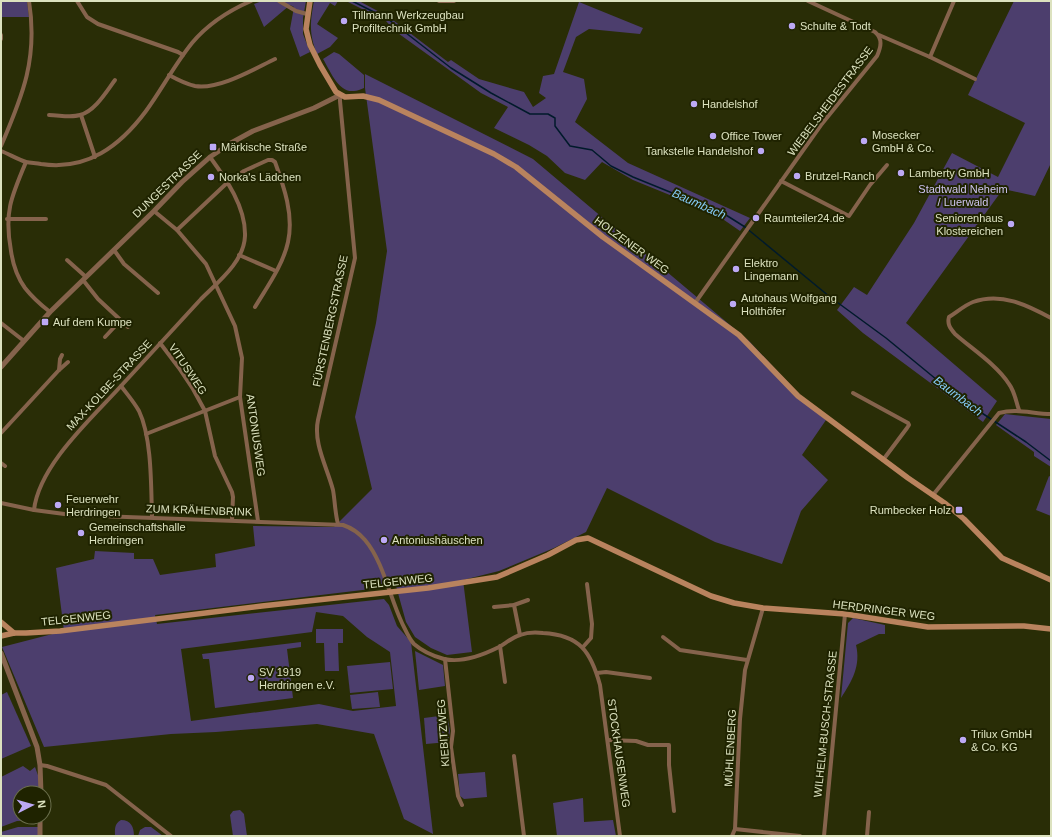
<svg xmlns="http://www.w3.org/2000/svg" width="1052" height="837" viewBox="0 0 1052 837" font-family="Helvetica,sans-serif">
	<style>
		.green { fill: #4c3e6d; fill-rule: evenodd }
		.lines { fill: none; stroke-linecap: round; stroke-linejoin: round }
		.stream { stroke: #001a2b; stroke-width: 1.5 }
		.minor { stroke: #85634c; stroke-width: 4 }
		.tertiary { stroke: #85634c; stroke-width: 5 }
		.secondary { stroke: #b9835e; stroke-width: 5.5 }
		.poi-dot { fill: #bda9f5; stroke: #1f2300; stroke-width: 1.5 }
		.labels { text-anchor: middle; dominant-baseline: central; stroke-width: 4; stroke-linejoin: round; paint-order: stroke }
		.poi-label { font-size: 11px; fill: #dce2bf; stroke: #1f2300; text-anchor: start }
		.street-label { font-size: 11px; fill: #dce2bf; stroke: #1f2300 }
		.park-label { font-size: 11px; fill: #cec4f0; stroke: #1f2300 }
		.water-label { font-size: 12px; font-style: italic; fill: #85cbf5; stroke: #1f2300 }
	</style>
	<rect width="100%" height="100%" fill="#292d06"/>
	<!-- green -->
	<g class="green">
		<path d="M1,1h26l2,16h-28z"/>
		<path d="M262,1h44l-3,17v16l7,18 -10,5 -10,-28 4,-22 -4,-2 -26,22 -10,-23z"/>
		<path d="M314,1h24l-3,5 -5,-3 -13,21 21,14 -8,9 -13,7c-8,-20 -7,-32 -3,-53z"/>
		<path d="M346,1h13l30,16 59,45 3,-2 28,19 45,13 9,15 13,-9 -7,-5 4,-17 11,-2 25,-72 64,26 -3,6 -51,-5 -13,8 -13,35 21,7 3,20 -12,23 53,41 122,55 -10,13 -26,-18 -81,-33 -31,-18 -17,18 -20,-7 -18,-17 -18,-11 -35,-17 14,-21 -27,-14 -86,-62 -9,-10z"/>
		<path d="M1014,1h37v162l-16,33 -32,-7 -97,134 91,78 -14,21 -120,-89 -26,-23 17,-23 13,8 47,-72 38,-70 46,24 27,-54 -57,-28z"/>
		<path d="M334,52l5,2 25,21v13c-3,1 -7,3 -10,3 -16,2 -24,-21 -31,-32z"/>
		<path d="M365,74l168,85 216,182 63,67 14,12 -24,35 26,25 -27,31 -19,53 -67,-22 -108,-54 -21,44 -32,16 -55,23 -36,9 9,72 -25,3 -16,-7 -16,-11 -9,-15 -10,-36 -241,29 2,9 227,-25 5,6 8,21 14,16 22,192 -29,-15 -30,-85 -57,-10 -101,8 -45,2 -127,13 -42,-100 62,-16 -8,-63 38,-9 1,-8 39,2v6h19l7,16 56,-8 -1,-13 40,-8 -2,-20 81,1 38,-38 -17,-72 21,-94 11,-72 -22,-163zM316,612l27,4 24,21 23,15 6,54 -43,5 -34,-7 -128,17 -10,-72 131,-17z"/>
		<path d="M1005,414l46,5v48l-17,-11v-4l-38,-27z"/>
		<path d="M1049,476l2,1v39l-15,-6z"/>
		<path d="M853,618l32,7v9h-6l-23,11c5,21 -4,36 -15,53l7,-75z"/>
		<path d="M316,629h27v14h-5l1,28h-14l-1,-28h-8z"/>
		<path d="M301,642v5l-14,2 6,49 -78,10 -6,-49h-6l-1,-5z"/>
		<path d="M415,651l28,14 2,21 -26,4z"/>
		<path d="M390,662l3,27 -43,4 -3,-27z"/>
		<path d="M7,692l24,54 -30,13v-64z"/>
		<path d="M378,692l2,15 -28,2 -2,-14z"/>
		<path d="M447,715l3,16 -2,11 -22,2 -2,-26z"/>
		<path d="M23,766l7,5 5,-4 4,11v15h-19v24h18v3l-21,1 -16,6v-50z"/>
		<path d="M485,772l2,25 -23,2 -4,-3 -2,-22z"/>
		<path d="M583,798l1,24 29,-2 3,16h-59l-4,-33z"/>
		<path d="M240,810l4,4 3,22h-14l-3,-21 3,-4z"/>
		<path d="M121,820c10,0 13,7 13,16h-19c0,-7 -1,-12 6,-16z"/>
		<path d="M18,827h21v9h-38v-4z"/>
		<path d="M145,827h6l12,9h-25l2,-6z"/>
	</g>
	<g class="lines">
		<!-- stream -->
		<path class="stream" d="M352,1l36,18 63,49 40,25 39,21h18l7,4v8l15,20 22,4 19,16 22,11 59,24 26,9 27,17 85,70 56,41 73,60 67,44 25,19"/>
		<!-- minor -->
		<g class="minor">
			<path d="M77,1l10,16 11,7 80,28 5,3"/>
			<path d="M279,1l17,10 11,3"/>
			<path d="M439,1h15"/>
			<path d="M879,35l51,22 45,22"/>
			<path d="M1,39v-4"/>
			<path d="M930,57l24,-56"/>
			<path d="M169,75c9,5 17,9 26,11 24,4 59,-17 80,-27"/>
			<path d="M49,115c10,0 22,3 31,0 15,-4 26,-23 35,-35"/>
			<path d="M81,115l14,42"/>
			<path d="M1,146c22,-51 37,-88 28,-145"/>
			<path d="M1,151c8,3 16,8 25,11 5,1 10,1 15,2 46,7 79,-18 105,-53 16,-22 29,-47 46,-68 16,-19 36,-32 59,-42"/>
			<path d="M26,162c-15,35 -22,51 -15,89 2,14 6,26 14,37 7,9 16,17 25,24"/>
			<path d="M781,181l68,35 21,-31 17,-20"/>
			<path d="M154,211l23,19 29,34 29,62 7,32 -2,39 18,124"/>
			<path d="M7,219h39"/>
			<path d="M177,230l51,-48 16,-11 24,-11h4l3,2c9,25 19,53 13,80 -5,23 -21,45 -33,65"/>
			<path d="M114,250l10,14 34,29"/>
			<path d="M239,255l37,16"/>
			<path d="M67,260l19,17"/>
			<path d="M83,280l15,19 30,28"/>
			<path d="M695,303l126,-178 56,-69c4,-9 6,-17 -2,-24l-67,-31"/>
			<path d="M1,323l23,18"/>
			<path d="M105,337l15,-16"/>
			<path d="M160,343l19,25 14,21 12,22 10,45 17,36 1,5 -1,23"/>
			<path d="M59,370l1,-11 2,-4"/>
			<path d="M121,386c6,8 13,16 18,25 13,27 12,76 13,106"/>
			<path d="M853,393l55,30 1,2 -2,3 -24,32"/>
			<path d="M1019,410c-3,-8 -4,-18 -10,-26 -12,-19 -37,-35 -54,-50 -5,-6 -8,-10 -6,-17 8,-5 16,-12 24,-15 28,-10 54,3 78,16"/>
			<path d="M1,433l58,-63 9,-8"/>
			<path d="M146,434l94,-37"/>
			<path d="M1,463l4,3"/>
			<path d="M933,495l66,-82c18,-5 34,1 52,1"/>
			<path d="M1,503l33,7 38,5 271,10c9,3 16,8 22,15 18,21 25,58 37,83 3,6 7,16 12,21 8,7 19,12 30,15 17,4 39,-4 55,-12 7,-4 12,-9 21,-12 8,-3 15,-3 23,-2 37,2 48,19 57,52l20,151"/>
			<path d="M34,510c5,-45 58,-92 87,-124 27,-29 53,-58 80,-87 17,-17 43,-37 44,-63 1,-29 -19,-57 -35,-79"/>
			<path d="M338,524c-3,-11 -3,-23 -5,-34 -6,-23 -20,-47 -15,-70l37,-162 -15,-157v-6"/>
			<path d="M514,605l6,30"/>
			<path d="M494,607l20,-2 14,-5"/>
			<path d="M663,637l17,13 67,10"/>
			<path d="M500,646l5,36"/>
			<path d="M583,647l8,-9 1,-14 -5,-40"/>
			<path d="M445,659l8,72 -2,16 7,49 4,9"/>
			<path d="M597,673l9,-1 44,6"/>
			<path d="M608,740l28,1 12,4h21v20l5,46"/>
			<path d="M514,756l10,80"/>
			<path d="M40,765l7,1 59,19 65,51"/>
			<path d="M735,829l65,7"/>
			<path d="M732,836l3,-7 5,-110 5,-49 18,-62"/>
			<path d="M824,836l21,-222"/>
			<path d="M867,836l2,-24"/>
		</g>
		<!-- tertiary -->
		<g class="tertiary">
			<path d="M1,367l49,-55 104,-101 28,-29 28,-25 21,-14 22,-12 61,-23 26,-13"/>
			<path d="M1,653l36,94 3,18 1,28"/>
			<path d="M40,836v-19"/>
		</g>
		<!-- secondary -->
		<g class="secondary">
			<path d="M310,1l-4,28 4,16 10,20 16,27 9,5 18,-1 16,4 115,54 22,13 87,70 136,98 59,61 110,82 38,26 18,15 38,39 49,22"/>
			<path d="M1,622l13,11"/>
			<path d="M1,636l13,-3h12l34,-2 202,-25 166,-18 69,-11 51,-22 28,-15 12,-2 123,58 23,7 29,5 82,6 83,13 96,-1 27,3"/>
		</g>
	</g>
	<!-- markers -->
	<g class="poi-dot">
		<circle cx="344" cy="21" r="4"/>
		<circle cx="792" cy="26" r="4"/>
		<circle cx="694" cy="104" r="4"/>
		<circle cx="713" cy="136" r="4"/>
		<circle cx="864" cy="141" r="4"/>
		<rect x="209" y="143" width="8" height="8" rx="2"/>
		<circle cx="761" cy="151" r="4"/>
		<circle cx="901" cy="173" r="4"/>
		<circle cx="797" cy="176" r="4"/>
		<circle cx="211" cy="177" r="4"/>
		<circle cx="756" cy="218" r="4"/>
		<circle cx="1011" cy="224" r="4"/>
		<circle cx="736" cy="269" r="4"/>
		<circle cx="733" cy="304" r="4"/>
		<rect x="41" y="318" width="8" height="8" rx="2"/>
		<circle cx="58" cy="505" r="4"/>
		<rect x="955" y="506" width="8" height="8" rx="2"/>
		<circle cx="81" cy="533" r="4"/>
		<circle cx="384" cy="540" r="4"/>
		<circle cx="251" cy="678" r="4"/>
		<circle cx="963" cy="740" r="4"/>
	</g>
	<g class="labels">
		<!-- poi labels -->
		<g class="poi-label">
			<text x="352" y="15">Tillmann Werkzeugbau<tspan x="352" dy="13">Profiltechnik GmbH</tspan></text>
			<text x="800" y="26">Schulte &amp; Todt</text>
			<text x="702" y="104">Handelshof</text>
			<text x="872" y="135">Mosecker<tspan x="872" dy="13">GmbH &amp; Co.</tspan></text>
			<text x="721" y="136">Office Tower</text>
			<text x="221" y="147">Märkische Straße</text>
			<text x="753" y="151" text-anchor="end">Tankstelle Handelshof</text>
			<text x="909" y="173">Lamberty GmbH</text>
			<text x="805" y="176">Brutzel-Ranch</text>
			<text x="219" y="177">Norka's Lädchen</text>
			<text x="764" y="218">Raumteiler24.de</text>
			<text x="1003" y="218" text-anchor="end">Seniorenhaus<tspan x="1003" dy="13">Klostereichen</tspan></text>
			<text x="744" y="263">Elektro<tspan x="744" dy="13">Lingemann</tspan></text>
			<text x="741" y="298">Autohaus Wolfgang<tspan x="741" dy="13">Holthöfer</tspan></text>
			<text x="53" y="322">Auf dem Kumpe</text>
			<text x="66" y="499">Feuerwehr<tspan x="66" dy="13">Herdringen</tspan></text>
			<text x="951" y="510" text-anchor="end">Rumbecker Holz</text>
			<text x="89" y="527">Gemeinschaftshalle<tspan x="89" dy="13">Herdringen</tspan></text>
			<text x="392" y="540">Antoniushäuschen</text>
			<text x="259" y="672">SV 1919<tspan x="259" dy="13">Herdringen e.V.</tspan></text>
			<text x="971" y="734">Trilux GmbH<tspan x="971" dy="13">&amp; Co. KG</tspan></text>
		</g>
		<!-- street labels -->
		<g class="street-label">
			<text transform="translate(830 101) rotate(-53)">WIEBELSHEIDESTRASSE</text>
			<text transform="translate(167 184) rotate(-44)">DUNGESTRASSE</text>
			<text transform="translate(632 245) rotate(36)">HOLZENER WEG</text>
			<text transform="translate(330 321) rotate(-78)">FÜRSTENBERGSTRASSE</text>
			<text transform="translate(188 369) rotate(56)">VITUSWEG</text>
			<text transform="translate(109 385) rotate(-47)">MAX-KOLBE-STRASSE</text>
			<text transform="translate(256 435) rotate(82)">ANTONIUSWEG</text>
			<text transform="translate(199 510) rotate(2)">ZUM KRÄHENBRINK</text>
			<text transform="translate(398 581) rotate(-6)">TELGENWEG</text>
			<text transform="translate(884 610) rotate(7)">HERDRINGER WEG</text>
			<text transform="translate(76 618) rotate(-6)">TELGENWEG</text>
			<text transform="translate(825 724) rotate(-84)">WILHELM-BUSCH-STRASSE</text>
			<text transform="translate(443 733) rotate(-94)">KIEBITZWEG</text>
			<text transform="translate(730 748) rotate(-87)">MÜHLENBERG</text>
			<text transform="translate(619 753) rotate(82)">STOCKHAUSENWEG</text>
		</g>
		<!-- park labels -->
		<g class="park-label">
			<text x="963" y="189">Stadtwald Neheim<tspan x="963" dy="13">/ Luerwald</tspan></text>
		</g>
		<!-- water labels -->
		<g class="water-label">
			<text transform="translate(699 204) rotate(24)">Baumbach</text>
			<text transform="translate(958 396) rotate(37)">Baumbach</text>
		</g>
	</g>
	<!-- border -->
	<rect width="1052" height="837" fill="none" stroke="#dce2bf" stroke-width="4"/>
	<!-- north arrow -->
	<g transform="translate(32 805) rotate(84)"><circle r="19" fill="#1f2300" stroke="#6b6f4c"/>
	<path d="M0-3L7 15L0 10L-7 15Z" fill="#bda9f5"/>
	<text y="-6" font-size="11" font-weight="bold" text-anchor="middle" fill="#dce2bf">N</text>
	</g>
</svg>
